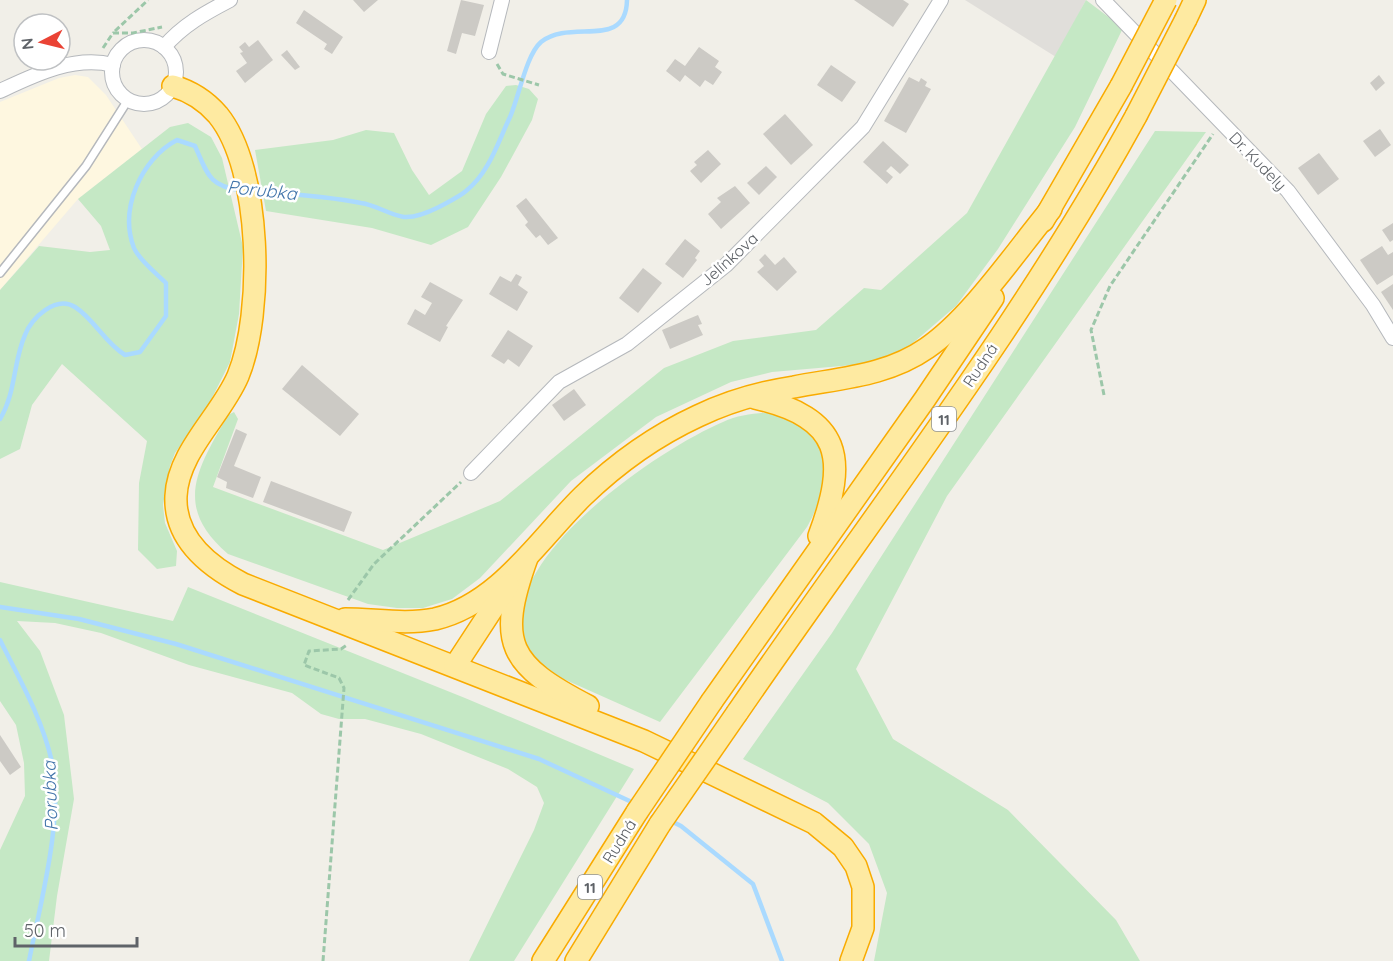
<svg xmlns="http://www.w3.org/2000/svg" width="1393" height="961" viewBox="0 0 1393 961" font-family="Quicksand,sans-serif">
	<style>
		.commercial { fill: #fef7e0 }
		.industrial { fill: #e0deda }
		.green { fill: #c5e8c5 }
		.lines { fill: none; stroke-linecap: round; stroke-linejoin: round }
		.stream { stroke: #aadaff; stroke-width: 4.5 }
		.building { fill: #cccac5 }
		.service-casing { stroke: #b5b8bc; stroke-width: 10 }
		.minor-casing { stroke: #b5b8bc; stroke-width: 16 }
		.trunk-casing { stroke: #f9ab00; stroke-width: 24 }
		.path { stroke: #9cc7a9; stroke-width: 3; stroke-dasharray: 6 3; stroke-linecap: butt }
		.service { stroke: #fff; stroke-width: 7 }
		.minor { stroke: #fff; stroke-width: 14 }
		.trunk { stroke: #feeaa1; stroke-width: 21 }
		.trunk-bridge-casing { stroke: #f9ab00; stroke-width: 24; stroke-linecap: butt }
		.trunk-bridge { stroke: #feeaa1; stroke-width: 21 }
		.labels { text-anchor: middle; dominant-baseline: central; stroke-width: 5; stroke-linejoin: round; paint-order: stroke }
		.shield { fill: #fff; stroke: #8f9295; stroke-width: 1.5 }
		.shield-label { font-size: 15px; font-weight: bold; fill: #5f6368 }
		.street-label { font-size: 16px; fill: #5f6368; stroke: #fff }
		.water-label { font-size: 18px; font-style: italic; fill: #4174aa; stroke: #fff }
	</style>
	<rect width="100%" height="100%" fill="#f1efe8"/>
	<!-- commercial -->
	<path class="commercial" d="M75,75l13,2 18,18 36,54 -64,50 -78,91v-188l59,-24z"/>
	<!-- industrial -->
	<path class="industrial" d="M965,0h121l-30,57z"/>
	<!-- green -->
	<g class="green">
		<path d="M1086,0l37,28 -48,99 -77,122 -42,57 -49,42 -42,16 -93,8 -41,10 -75,35 -85,64 -91,97 -28,21 -29,9h-26l-29,-4 -140,-50c-56,-48 -30,-86 0,-139l6,-3 4,7 -25,68 170,63 117,-49 164,-133 69,-27 83,-11 48,-42 17,2 86,-77z"/>
		<path d="M516,85l13,4 9,10 -6,21 -31,57 -33,50 -37,18 -59,-17 -106,-17 -11,-61 78,-10 33,-10 28,3 18,37 17,25 33,-24 24,-57 20,-28z"/>
		<path d="M188,123l23,14 11,21 21,89 -4,67 -9,48 -24,48 -31,43 -5,13 -7,39 2,18 12,28 -1,15 -19,3 -19,-19 1,-67 8,-42 -85,-77 -30,41 -12,44 -20,10v-169l39,-44 51,6 20,-2 -9,-24 -23,-27 92,-72z"/>
		<path d="M1155,131l51,1 -259,364 -91,173 37,70 115,71 108,110 24,41h-266l13,-68 -18,-49 -41,-41 -85,-44 89,-126z"/>
		<path d="M776,412c9,4 19,7 27,12 35,23 21,73 4,103l-147,195 -110,-49c-12,-11 -25,-24 -28,-41 -16,-79 139,-184 201,-210 17,-8 35,-9 53,-10z"/>
		<path d="M0,582l173,39 15,-34 277,111 169,71 -120,192h-45l65,-131 10,-27 -7,-16 -29,-18 -87,-35 -56,-15h-26l-18,-5 -29,-21 -103,-28 -88,-32 -46,-10 -38,-2 23,30 24,64 10,84 -17,97 -8,65h-49v-111l25,-54 -1,-33 -8,-38 -16,-24z"/>
	</g>
	<g class="lines">
		<!-- stream -->
		<g class="stream">
			<path d="M252,191c37,3 73,5 109,12 15,2 29,12 43,14 12,1 25,-5 35,-10 9,-5 20,-10 27,-16 23,-18 32,-49 44,-74 9,-20 16,-62 31,-75 30,-24 85,9 86,-42"/>
			<path d="M0,419c16,-26 13,-57 25,-84 6,-17 31,-40 50,-28 19,12 30,36 50,48l15,-3 26,-36v-33c-9,-9 -27,-23 -32,-35 -15,-39 7,-89 43,-108l18,6c12,27 14,41 46,44"/>
			<path d="M0,607l79,12 97,25 363,115 97,45"/>
			<path d="M0,640c20,40 42,78 52,122 12,55 -12,143 -23,199"/>
			<path d="M671,821l10,5 72,58 29,77"/>
		</g>
	</g>
	<!-- building -->
	<g class="building">
		<path d="M353,0h25l-14,12z"/>
		<path d="M461,0l23,5 -9,31 -13,-3 -6,21 -9,-3z"/>
		<path d="M854,0h49l6,4 -16,23z"/>
		<path d="M304,10l39,27 -11,17 -8,-5 3,-5 -31,-21z"/>
		<path d="M258,40l15,20 -28,23 -9,-12 11,-8 -7,-10 3,-1 -4,-5 6,-5 4,5z"/>
		<path d="M699,47l20,14 -4,6 7,5 -9,13 -8,-5 -5,7 -15,-12 -5,7 -14,-11 9,-12 10,7z"/>
		<path d="M287,50l13,17 -5,3 -14,-15z"/>
		<path d="M831,65l25,17 -14,20 -25,-17z"/>
		<path d="M1379,75l6,8 -9,8 -6,-8z"/>
		<path d="M909,77l10,5 2,-4 6,4 -2,4 6,3 -25,44 -22,-12z"/>
		<path d="M785,114l28,31 -22,20 -28,-31z"/>
		<path d="M1380,129l11,16 -16,12 -12,-16z"/>
		<path d="M883,141l26,24 -9,9 -9,-8 -5,5 7,6 -6,7 -24,-22z"/>
		<path d="M708,150l13,14 -20,19 -11,-12 7,-6 -3,-3z"/>
		<path d="M1319,153l20,26 -21,16 -20,-27z"/>
		<path d="M766,166l11,11 -18,18 -12,-12z"/>
		<path d="M735,186l15,17 -29,26 -13,-15 13,-12 -4,-4z"/>
		<path d="M526,198l32,40 -10,7 -8,-10 -4,3 -11,-13 3,-3 -12,-16z"/>
		<path d="M1393,223v17l-3,2 -8,-12z"/>
		<path d="M685,239l15,12 -5,7 2,2 -14,18 -18,-14z"/>
		<path d="M1382,246l6,9 5,-3v23l-16,10 -17,-25z"/>
		<path d="M765,254l10,11 9,-8 13,15 -20,19 -20,-19 7,-6 -5,-6z"/>
		<path d="M643,268l19,15 -24,30 -19,-15z"/>
		<path d="M516,274l6,3 -4,8 10,7 -11,19 -28,-17 11,-18 11,6z"/>
		<path d="M430,282l33,18 -17,26 2,1 -8,15 -33,-18 8,-15 10,6 7,-12 -11,-6z"/>
		<path d="M1393,284v26l-12,-18z"/>
		<path d="M698,315l4,9 -4,1 5,10 -33,14 -8,-19z"/>
		<path d="M508,330l25,16 -14,21 -11,-8 -4,5 -13,-8z"/>
		<path d="M302,365l57,49 -19,22 -58,-47z"/>
		<path d="M574,389l12,16 -22,16 -12,-16z"/>
		<path d="M236,429l11,5 -13,32 27,11 -8,21 -27,-10 1,-6 -10,-5z"/>
		<path d="M271,481l81,31 -8,20 -81,-30z"/>
		<path d="M0,735l21,32 -11,8 -10,-14z"/>
	</g>
	<g class="lines">
		<!-- service casing -->
		<g class="service-casing">
			<path id="service" d="M0,273l86,-107 42,-66"/>
		</g>
		<!-- minor casing -->
		<g class="minor-casing">
			<g id="minor">
				<path d="M1103,0l185,191 85,114 20,33"/>
				<circle cx="144" cy="72" r="32"/>
				<path d="M164,47c19,-22 41,-34 66,-47"/>
				<path d="M489,52l13,-52"/>
				<path d="M0,91c34,-16 74,-36 113,-26"/>
				<path d="M471,473l88,-91 68,-38 99,-79 137,-138 78,-127"/>
			</g>
		</g>
		<!-- trunk casing -->
		<g class="trunk-casing">
			<g id="trunk">
				<path d="M1186,19l9,-19"/>
				<path d="M173,86c17,5 33,15 45,29 44,54 46,198 20,261 -17,40 -60,75 -62,120 -2,43 32,70 67,88l401,157 170,82 29,24 13,19 7,21v41l-12,33"/>
				<path d="M1043,221l78,-135"/>
				<path d="M755,398c87,20 93,60 64,138"/>
				<path d="M527,558c-31,86 -18,107 61,148"/>
				<path d="M345,619c30,0 60,6 90,0 64,-15 104,-80 148,-123 33,-32 74,-61 115,-80 29,-14 64,-24 96,-29 46,-9 93,-11 133,-39 44,-30 89,-97 124,-139"/>
				<path d="M455,666l53,-81"/>
				<path d="M712,701l213,-302 68,-101"/>
				<path d="M737,713c135,-197 284,-387 399,-597"/>
				<path d="M543,961l94,-149"/>
				<path d="M576,961l84,-137"/>
			</g>
		</g>
		<!-- path -->
		<g class="path">
			<path d="M115,31l33,-31"/>
			<path d="M103,48l10,-15h20l29,-6"/>
			<path d="M497,64l6,10 36,11"/>
			<path d="M1104,395l-13,-65 19,-44 103,-152"/>
			<path d="M348,600l26,-36 87,-82"/>
			<path d="M323,961l21,-273 -5,-10 -35,-13 5,-14 32,-2 6,-4"/>
		</g>
		<!-- service -->
		<use href="#service" class="service"/>
		<!-- minor -->
		<use href="#minor" class="minor"/>
		<!-- trunk -->
		<use href="#trunk" class="trunk"/>
		<!-- trunk-bridge casing -->
		<g class="trunk-bridge-casing">
			<g id="trunk-bridge">
				<path d="M1121,86l45,-86"/>
				<path d="M1136,116l50,-97"/>
				<path d="M637,812l75,-111"/>
				<path d="M660,824l77,-111"/>
			</g>
		</g>
		<!-- trunk-bridge -->
		<use href="#trunk-bridge" class="trunk-bridge"/>
	</g>
	<g class="labels">
		<!-- shield labels -->
		<g class="shield">
			<rect x="932" y="407" width="24" height="24" rx="4.5"/>
			<rect x="578" y="875" width="24" height="24" rx="4.5"/>
		</g>
		<g class="shield-label">
			<text x="944" y="419">11</text>
			<text x="590" y="887">11</text>
		</g>
		<!-- street labels -->
		<g class="street-label">
			<text transform="translate(1258 161) rotate(46)">Dr. Kudely</text>
			<text transform="translate(729 259) rotate(-42)">Jelínkova</text>
			<text transform="translate(980 365) rotate(-56)">Rudná</text>
			<text transform="translate(619 841) rotate(-58)">Rudná</text>
		</g>
		<!-- water labels -->
		<g class="water-label">
			<text transform="translate(262 190) rotate(6)">Porubka</text>
			<text transform="translate(50 796) rotate(-92)">Porubka</text>
		</g>
	</g>
	<!-- north arrow -->
	<g transform="translate(42 42) rotate(263)"><circle r="28" fill="#ffffff" stroke="#bfc1c3" stroke-width="1.5"/>
	<path d="M0-4.5L10 22L0 15L-10 22Z" fill="#ea4335"/>
	<text y="-9" font-size="16" font-weight="bold" text-anchor="middle" fill="#5f6368">N</text>
	</g>
	<!-- scale -->
	<path d="M15 937v9h122v-9" fill="none" stroke="#5f6368" stroke-width="3"/>
	<text x="24" y="937" font-size="18" fill="#5f6368" stroke="#ffffff" stroke-width="4.5" paint-order="stroke">50 m</text>
</svg>
